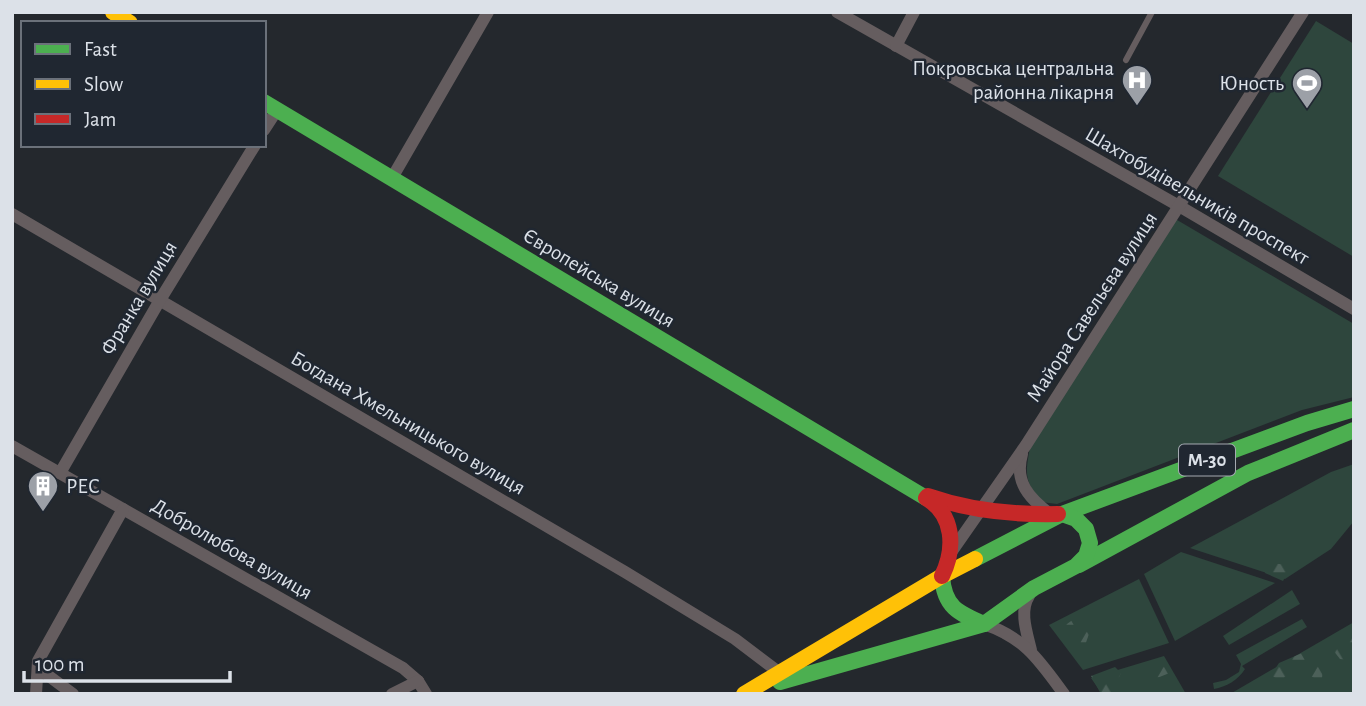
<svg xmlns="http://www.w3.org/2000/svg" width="1366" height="706" viewBox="0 0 1366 706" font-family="'Alegreya Sans',sans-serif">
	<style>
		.grass { fill: #2e463d }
		.forest { fill: url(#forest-firs) }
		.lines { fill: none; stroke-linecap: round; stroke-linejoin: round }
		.lane { stroke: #655d5f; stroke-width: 6 }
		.street { stroke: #655d5f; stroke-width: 12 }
		.fast { stroke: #4caf50; stroke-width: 16 }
		.slow { stroke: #ffc107; stroke-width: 16 }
		.jam { stroke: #c62828; stroke-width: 16 }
		.labels { text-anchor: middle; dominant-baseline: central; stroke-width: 5; stroke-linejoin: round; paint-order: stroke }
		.shield { fill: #202731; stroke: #a4a9b1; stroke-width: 2 }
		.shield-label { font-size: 19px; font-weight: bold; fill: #dce1e8 }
		.poi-label { font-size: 21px; fill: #dce1e8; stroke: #202731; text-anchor: end }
		.street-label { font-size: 21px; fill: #dce1e8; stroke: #202731 }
	</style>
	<defs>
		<pattern id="forest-firs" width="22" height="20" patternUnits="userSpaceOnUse" patternTransform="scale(1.75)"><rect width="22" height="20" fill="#2e463d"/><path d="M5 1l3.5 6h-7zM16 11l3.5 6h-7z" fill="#4c6059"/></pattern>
	</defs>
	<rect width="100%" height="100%" fill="#24282d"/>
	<!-- grass -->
	<g class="grass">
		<path d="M1316,21l38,23v213l-136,-81z"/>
		<path d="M1172,217l182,107v73l-52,13 -245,94 -16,-2c-20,-24 -14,-33 -10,-62z"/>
		<path d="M1354,464v57l-23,28 -46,30 -95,-31 141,-76z"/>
		<path d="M1181,552l94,31 -100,58 -31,-67z"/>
		<path d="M1139,579l30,64 -86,27 -34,-45z"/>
		<path d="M1292,590l8,14 -71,41 -6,-9z"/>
		<path d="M1302,619l5,8 -65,39 3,3c-7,11 -19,18 -31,20l-1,-6 13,-3 13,-8 2,-8 -5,-9z"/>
		<path d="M1354,622v70l-2,2h-122z"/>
		<path d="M1164,656l22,38h-84l-11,-16z"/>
	</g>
	<!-- forest -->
	<g class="forest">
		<path d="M1266,563l25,2 -8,16 -18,-8z"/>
		<path d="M1085,611l11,3 -13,37h-12l-10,-18 6,-9z"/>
		<path d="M1354,627v27l-7,6 -7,-1 -11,-14 6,-9z"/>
		<path d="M1316,647l7,21 -1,10 -6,1 -7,-4 -5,-14 -24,20 -9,-6 8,-12z"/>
		<path d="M1161,659l11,13 -15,6 -14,-8 -3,-5z"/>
		<path d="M1115,667l6,6 -10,21h-10l-10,-18z"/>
	</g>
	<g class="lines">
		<!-- lane -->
		<path class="lane" d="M1126,60l26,-48"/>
		<!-- street -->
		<g class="street">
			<path d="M837,12l342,194 175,103"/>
			<path d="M896,46l18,-34"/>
			<path d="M264,130l13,-20"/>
			<path d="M392,178l96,-166"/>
			<path d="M12,214l613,358 110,67 45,34"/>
			<path d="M12,446l391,222 15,13 8,13"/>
			<path d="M1022,454c-8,28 7,44 28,60"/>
			<path d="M60,473l100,-173 95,-155"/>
			<path d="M952,551l74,-106 277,-433"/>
			<path d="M1029,596c-10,15 -2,37 2,54"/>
			<path d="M984,624c41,14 55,36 80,70"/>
			<path d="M38,668l35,26"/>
			<path d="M36,694l2,-33 85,-152"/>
			<path d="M392,694l26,-13"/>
		</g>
		<!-- fast -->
		<g class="fast">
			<path d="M264,102l662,396"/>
			<path d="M975,559l87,-45 245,-91 47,-14"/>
			<path d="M1079,565l169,-92 106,-43"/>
			<path d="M942,576c2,31 16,37 42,48"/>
			<path d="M780,682l204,-58 50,-36 42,-22 10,-10 4,-13 -4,-14 -10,-10 -14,-5"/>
		</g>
		<!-- slow -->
		<g class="slow">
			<path d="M113,12l17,11"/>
			<path d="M744,694l198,-118 33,-17"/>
		</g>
		<!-- jam -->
		<g class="jam">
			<path d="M928,496c43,15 85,19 130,18"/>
			<path d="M926,498c29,17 29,51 16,78"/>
		</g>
	</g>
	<!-- icons -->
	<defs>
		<g id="hospital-pin" transform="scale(1.575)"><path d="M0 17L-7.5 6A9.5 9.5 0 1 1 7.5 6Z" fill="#9ca0a7" stroke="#202731"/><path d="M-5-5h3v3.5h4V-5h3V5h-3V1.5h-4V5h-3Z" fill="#fff"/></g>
		<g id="stadium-pin" transform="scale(1.575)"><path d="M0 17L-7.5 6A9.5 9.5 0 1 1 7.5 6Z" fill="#9ca0a7" stroke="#202731"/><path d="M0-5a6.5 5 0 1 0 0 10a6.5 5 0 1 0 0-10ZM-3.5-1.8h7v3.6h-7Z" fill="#fff"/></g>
		<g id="building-pin" transform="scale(1.575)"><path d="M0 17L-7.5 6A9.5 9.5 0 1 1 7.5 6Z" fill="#9ca0a7" stroke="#202731"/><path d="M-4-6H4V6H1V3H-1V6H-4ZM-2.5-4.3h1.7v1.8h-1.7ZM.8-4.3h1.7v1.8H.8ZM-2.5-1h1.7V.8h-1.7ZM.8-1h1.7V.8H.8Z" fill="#fff"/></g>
	</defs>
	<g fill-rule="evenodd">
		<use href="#hospital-pin" x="1137" y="80"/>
		<use href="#stadium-pin" x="1307" y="83"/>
		<use href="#building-pin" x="43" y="486"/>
	</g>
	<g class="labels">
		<!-- shield labels -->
		<rect class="shield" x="1179" y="444.5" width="56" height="31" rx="5"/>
		<g class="shield-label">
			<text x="1207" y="460">М-30</text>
		</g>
		<!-- poi labels -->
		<g class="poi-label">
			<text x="1114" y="68">Покровська центральна<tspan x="1114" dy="24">районна лікарня</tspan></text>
			<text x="1284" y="83">Юность</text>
			<text x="66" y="486" text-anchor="start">РЕС</text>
		</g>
		<!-- street labels -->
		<g class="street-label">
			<text transform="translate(1197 196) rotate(30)">Шахтобудівельників проспект</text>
			<text transform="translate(599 278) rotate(31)">Європейська вулиця</text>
			<text transform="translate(139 298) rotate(-59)">Франка вулиця</text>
			<text transform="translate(1092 307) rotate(-57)">Майора Савельєва вулиця</text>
			<text transform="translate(408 423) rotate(30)">Богдана Хмельницького вулиця</text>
			<text transform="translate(232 549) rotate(30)">Добролюбова вулиця</text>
		</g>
	</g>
	<!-- border -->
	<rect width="1366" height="706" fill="none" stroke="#dce1e8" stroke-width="28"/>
	<!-- legend -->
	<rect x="21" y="21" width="245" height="126" fill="#202731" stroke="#6b717a" stroke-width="2"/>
	<rect x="35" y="44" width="35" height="10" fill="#4caf50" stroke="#6b717a" stroke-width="2"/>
	<text x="84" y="56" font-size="21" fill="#dce1e8">Fast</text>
	<rect x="35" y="79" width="35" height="10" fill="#ffc107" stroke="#6b717a" stroke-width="2"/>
	<text x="84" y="91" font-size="21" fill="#dce1e8">Slow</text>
	<rect x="35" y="114" width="35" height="10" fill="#c62828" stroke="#6b717a" stroke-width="2"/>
	<text x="84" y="126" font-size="21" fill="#dce1e8">Jam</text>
	<!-- scale -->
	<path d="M24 671v10h206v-10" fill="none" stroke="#dce1e8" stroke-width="3.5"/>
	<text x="35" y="671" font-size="21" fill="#dce1e8" stroke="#202731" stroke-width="5" paint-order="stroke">100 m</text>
</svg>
